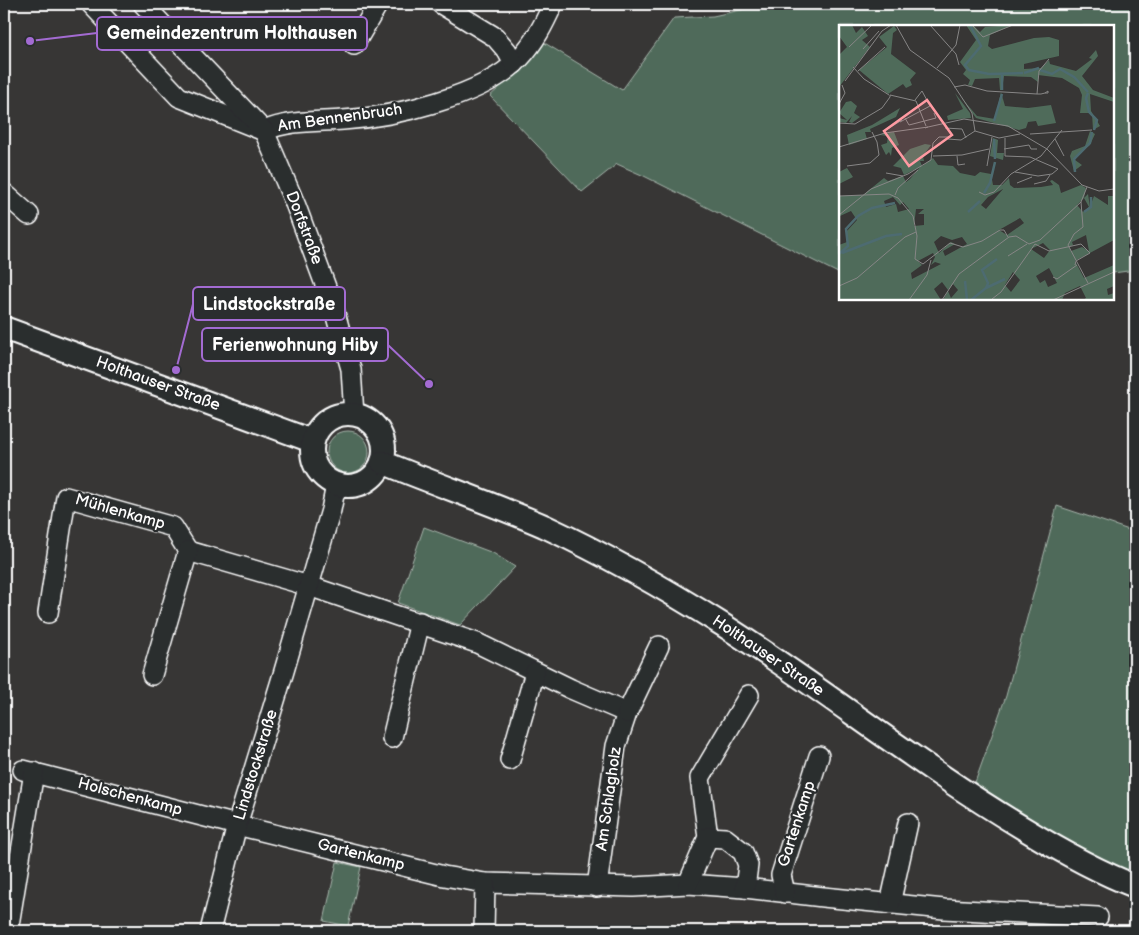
<svg xmlns="http://www.w3.org/2000/svg" width="1139" height="935" viewBox="0 0 1139 935" font-family="'Balsamiq Sans',sans-serif">
	<style>
		.green { fill: #4f6b5a; stroke: #a7b5ac }
		.lines { fill: none; stroke-linecap: round; stroke-linejoin: round }
		.minor-casing { stroke: #fff; stroke-width: 22 }
		.tertiary-casing { stroke: #fff; stroke-width: 26 }
		.minor { stroke: #2a2d2e; stroke-width: 19 }
		.tertiary { stroke: #2a2d2e; stroke-width: 22 }
		.labels { text-anchor: middle; dominant-baseline: central; stroke-width: 4.5; stroke-linejoin: round; paint-order: stroke }
		.street-label { font-size: 16px; fill: #fff; stroke: #2a2d2e }
		.inset-river { fill: none; stroke: #4d6b71; stroke-width: 2.5 }
		.inset-road { fill: none; stroke: #878686; stroke-width: 1 }
		.view { fill: #ff9aa2; fill-opacity: 0.15; stroke: #ff9aa2; stroke-width: 2.5 }
		.inset-edge { fill: none; stroke: #fff; stroke-width: 2.5 }
		.leader { fill: none; stroke: #a36bd2; stroke-width: 2 }
		.callout-dot { fill: #a36bd2; stroke: #2a2d2e; stroke-width: 2 }
		.callout { fill: #2a2d2e; stroke: #a36bd2; stroke-width: 2 }
		.callout-label { font-size: 18px; text-anchor: middle; font-weight: bold; fill: #fff }
	</style>
	<rect width="100%" height="100%" fill="#373635"/>
	<filter id="ink" filterUnits="userSpaceOnUse"><feTurbulence type="fractalNoise" baseFrequency=".02" numOctaves="2"/><feDisplacementMap in="SourceGraphic" scale="10" xChannelSelector="R" yChannelSelector="G"/><feConvolveMatrix kernelMatrix="1 2 1 2 8 2 1 2 1" color-interpolation-filters="sRGB"/></filter>
	<g filter="url(#ink)">
		<!-- green -->
		<g class="green">
			<path d="M768,4h367v266l-22,3v-247h-273v248l-196,-98 -27,-12 -35,28 -92,-96 18,-16 35,-38 79,48 52,-72 39,-2z"/>
			<circle cx="348" cy="452" r="21"/>
			<path d="M1057,506l78,26v348l-162,-92 33,-92z"/>
			<path d="M424,527l69,26 22,14 -55,58 -62,-22z"/>
			<path d="M337,862l24,5 -13,59 -24,-5z"/>
		</g>
		<g class="lines">
			<!-- minor casing -->
			<g class="minor-casing">
				<g id="minor">
					<path d="M91,4l88,93 85,34c25,-11 52,-9 79,-11 50,-3 141,-24 176,-61 16,-17 25,-35 34,-55"/>
					<path d="M143,4l121,127 32,75 37,100 18,63 3,46"/>
					<path d="M441,4l54,33 12,14 7,13"/>
					<path d="M354,45l24,-41"/>
					<path d="M4,193l25,22"/>
					<path d="M48,613l18,-116 107,30 15,24 121,35 168,57 94,46 56,24 -11,33 -19,141"/>
					<path d="M152,675l36,-124"/>
					<path d="M627,713l32,-67"/>
					<path d="M392,738l28,-116"/>
					<path d="M510,760l25,-88"/>
					<path d="M23,770l214,55 207,51 41,7 148,4 55,-3 57,4 78,9 121,12 154,8"/>
					<path d="M708,837l-8,-59 49,-83"/>
					<path d="M688,884l20,-47 17,1 18,14 5,13 -3,23"/>
					<path d="M785,893l-4,-18 38,-119"/>
					<path d="M890,904l18,-81"/>
					<path d="M8,931l26,-159"/>
					<path d="M210,931l27,-106 47,-154 47,-161 5,-25"/>
					<path d="M484,931l1,-48"/>
				</g>
			</g>
			<!-- tertiary casing -->
			<g class="tertiary-casing">
				<g id="tertiary">
					<path d="M4,328l308,113"/>
					<circle cx="348" cy="450" r="36"/>
					<path d="M382,462c53,22 109,41 162,64 62,29 122,63 179,99 102,65 196,141 300,203 36,22 73,43 112,58"/>
				</g>
			</g>
			<!-- minor -->
			<use href="#minor" class="minor"/>
			<!-- tertiary -->
			<use href="#tertiary" class="tertiary"/>
		</g>
	</g>
	<g class="labels">
		<!-- street labels -->
		<g class="street-label">
			<text transform="translate(340 118) rotate(-8)">Am Bennenbruch</text>
			<text transform="translate(304 228) rotate(69)">Dorfstraße</text>
			<text transform="translate(158 384) rotate(20)">Holthauser Straße</text>
			<text transform="translate(120 512) rotate(16)">Mühlenkamp</text>
			<text transform="translate(768 656) rotate(34)">Holthauser Straße</text>
			<text transform="translate(256 765) rotate(-73)">Lindstockstraße</text>
			<text transform="translate(130 797) rotate(15)">Holschenkamp</text>
			<text transform="translate(609 799) rotate(-82)">Am Schlagholz</text>
			<text transform="translate(797 824) rotate(-72)">Gartenkamp</text>
			<text transform="translate(361 855) rotate(14)">Gartenkamp</text>
		</g>
	</g>
	<!-- overview -->
	<g transform="translate(839 25)">
		<rect width="275" height="275" fill="#373635"/>
		<path d="M0,0h13l4,8 6,-6 6,9 -6,4 8,7 -31,40v-32l8,-8 -8,-11zM127,0h7l7,7 5,-5 27,-2 -22,10 -2,11 4,3 42,-11 15,-1 10,3v16l-35,8v5l17,-1 8,-8 1,4 26,7 16,-12 -3,-1 7,-8 2,6 -16,20 11,14 21,8v4l-24,-8 1,17 9,15 -7,4 -1,-17h-12l2,-18 -3,-7 -17,-10 -24,-3v7l-7,-5 -27,-1 -2,14h-2l-1,-12 -24,1 -3,7 -4,-1 2,-5 -7,-6 3,-4 -6,-8 16,-22zM55,1l3,4 -4,3 -2,21 25,19 -6,7 2,5 -6,3 -3,-4 -15,10 -29,-24 28,-23 -8,-10zM162,67l4,14 23,2 23,-3 5,18 -18,3 -2,-5 -8,1 -2,6 -7,2 -43,-12 -16,-22 17,20 18,3zM116,68l15,20 1,5 -23,2 -1,-4 16,-7zM12,76l6,5 -3,7 6,4 -8,6 -3,-1 3,-6 -6,7 -6,-1 -1,-4 8,2 -8,-7 7,-11zM61,83l-4,9 -26,12 1,3h-6l2,7 -18,6 -2,-10 25,-10zM251,106l5,3 -5,11 -13,10 -2,5 7,5 -8,6 -4,-15 2,-5 13,-5zM55,107l5,13 -7,3 -1,8 -2,-4 -3,3 -5,-10 6,-2 1,-7 -8,-1zM154,113l5,2 -1,13h7l-1,7 -13,-4zM86,119l6,1 -8,11 1,5h-4l2,5 11,-8 5,7 15,1 7,7 15,3 5,-4 11,2 2,11h9l7,-7 1,7 4,3 27,-1 12,-2 -3,-4 2,-1 7,5 2,8 20,-8 5,3 -2,10 -7,7 6,7 6,-5 -5,-9 4,-4 2,13 4,-11 14,9v-9h6v44l-39,21 9,17 30,-13v21l-7,3 1,6 6,-2v7h-31l3,-2 -6,-12 -15,7 -3,7h-119l5,-9 3,7 7,-8 -5,-6 -5,6 -6,-8 -8,7 7,11h-102v-55l8,-3 -1,-10 11,-12 -6,-9 -11,5 -1,-20 24,-1 21,-17 4,3 15,-5 3,6 4,-3 10,-12 -16,8 -3,-7 -8,-2 17,-17zM164,164l-17,20 -5,-4 7,-8zM54,172l7,8 3,-3 6,7 -11,3 -2,-8 -10,3 -2,-6zM77,184h8l-6,5h6v11l-10,1zM181,193l4,5 -17,12 -8,-5zM247,210l3,16 -7,-4 -11,4 -2,-4 4,-2 -1,-3zM102,211l11,4 10,-3 5,7 -22,12 -2,-5 12,-7 -4,-2 -12,11 -5,-11zM204,218l7,7 -6,8 -13,-9zM94,228l2,4 -4,8 4,-3 6,2 -29,15 -1,-6 11,-8 -4,-4zM210,243l8,15 -9,4 -3,-7 -5,3 -4,-7zM174,247l7,8 -9,12 -6,-7zM8,143l6,9 -14,7v-12z" fill="#4f6b5a" fill-rule="evenodd"/>
		<path class="inset-river" d="M131,0l11,21 -16,19 4,5 20,4 34,-1M201,45l12,4 8,-5 14,8 14,15M185,48l15,-5M163,65v-17M249,68l-2,5 3,14 8,8 -3,10M155,96l8,-27M155,114l1,20M236,147l-1,-13 16,-16 2,-11M145,168l6,-10 5,-21M129,187l12,-11M245,187l7,-5v-10M3,228l44,-17 16,-2M0,229l9,-8 -2,-17 12,-13 14,-8 23,-5M126,256l2,19M147,263l19,-9M132,275l15,-12 2,-5 -6,-13 15,-11"/>
		<path class="inset-road" d="M57,0l14,25 39,28 23,35 3,18M91,0l26,29 3,11M133,0l11,12 30,-12M10,22l23,-22M24,24l16,-18M14,42l11,12 25,16M98,43l19,-23 4,-20M19,46l27,-24M6,56l37,-50 9,-6M115,62l11,-2 22,6 50,3h4l4,-1h3v-2l-3,2M198,69l2,-23 10,-12M51,72v-2l26,6 10,25M76,75l7,-9 8,15M0,79l6,-11 -3,-8M66,93l4,7 27,-7 -2,-5M61,97l30,-16M0,98l16,1 27,-16 8,-11M89,102l36,-8 44,7 39,23 35,36 17,6 15,-2M106,103l17,1 4,9M47,105l16,-10M136,106l24,7 21,-4M191,109l62,-4M166,113v18l25,1 28,12 -6,5 -14,2 -23,-4M109,114l13,1 14,-9M216,114l9,17M0,122l46,-14 43,-6 -3,1M165,124l25,-4 2,4h6M94,131l29,-1 27,-6M118,131l1,9 7,-1M8,141l23,-3 9,-8 -2,-13 -5,-10M148,141l5,-29M47,148l17,3M178,158l15,-6M195,159l12,-3 4,-6M140,167l6,3 9,-3 17,-18 30,-18 21,-26M56,170l3,-7 20,-18M0,171l50,-2 9,4 15,18 4,20 -2,23 8,5 27,-21 13,4 19,-6 18,-11h4l4,7M242,177l2,25 -9,7 -6,11 20,38M0,190l32,-26 37,-15 23,-14 2,-17 6,-6h10M169,231l19,-12M214,252l4,2 20,-14M0,261l18,-8 48,-41 11,-5M153,274l9,-7 34,-48 14,7 32,-7 9,9 -14,8 -1,4M70,275l18,-25 4,-15M103,275l17,-26 50,-37 7,-1 13,8 11,-4 41,-38 6,-15M214,275l61,-28"/>
		<path class="view" d="M88,75l25,35 -43,31 -25,-35z"/>
		<rect width="275" height="275" class="inset-edge"/>
	</g>
	<!-- callouts -->
	<path class="leader" d="M30 41L97 33M176 370L193 304M429 384L388 345"/>
	<g class="callout-dot">
		<circle cx="30" cy="41" r="5"/>
		<circle cx="176" cy="370" r="5"/>
		<circle cx="429" cy="384" r="5"/>
	</g>
	<g class="callout">
		<rect x="97" y="17" width="270" height="33" rx="5"/>
		<rect x="193" y="287" width="152" height="33" rx="5"/>
		<rect x="202" y="328" width="186" height="33" rx="5"/>
	</g>
	<g class="callout-label">
		<text x="232" y="39">Gemeindezentrum Holthausen</text>
		<text x="269" y="310">Lindstockstraße</text>
		<text x="295" y="351">Ferienwohnung Hiby</text>
	</g>
	<!-- margin -->
	<rect width="1139" height="935" fill="none" stroke="#2a2d2e" stroke-width="20"/>
	<rect x="10" y="10" width="1119" height="915" fill="none" stroke="#fff" stroke-width="2" filter="url(#ink)"/>
</svg>
